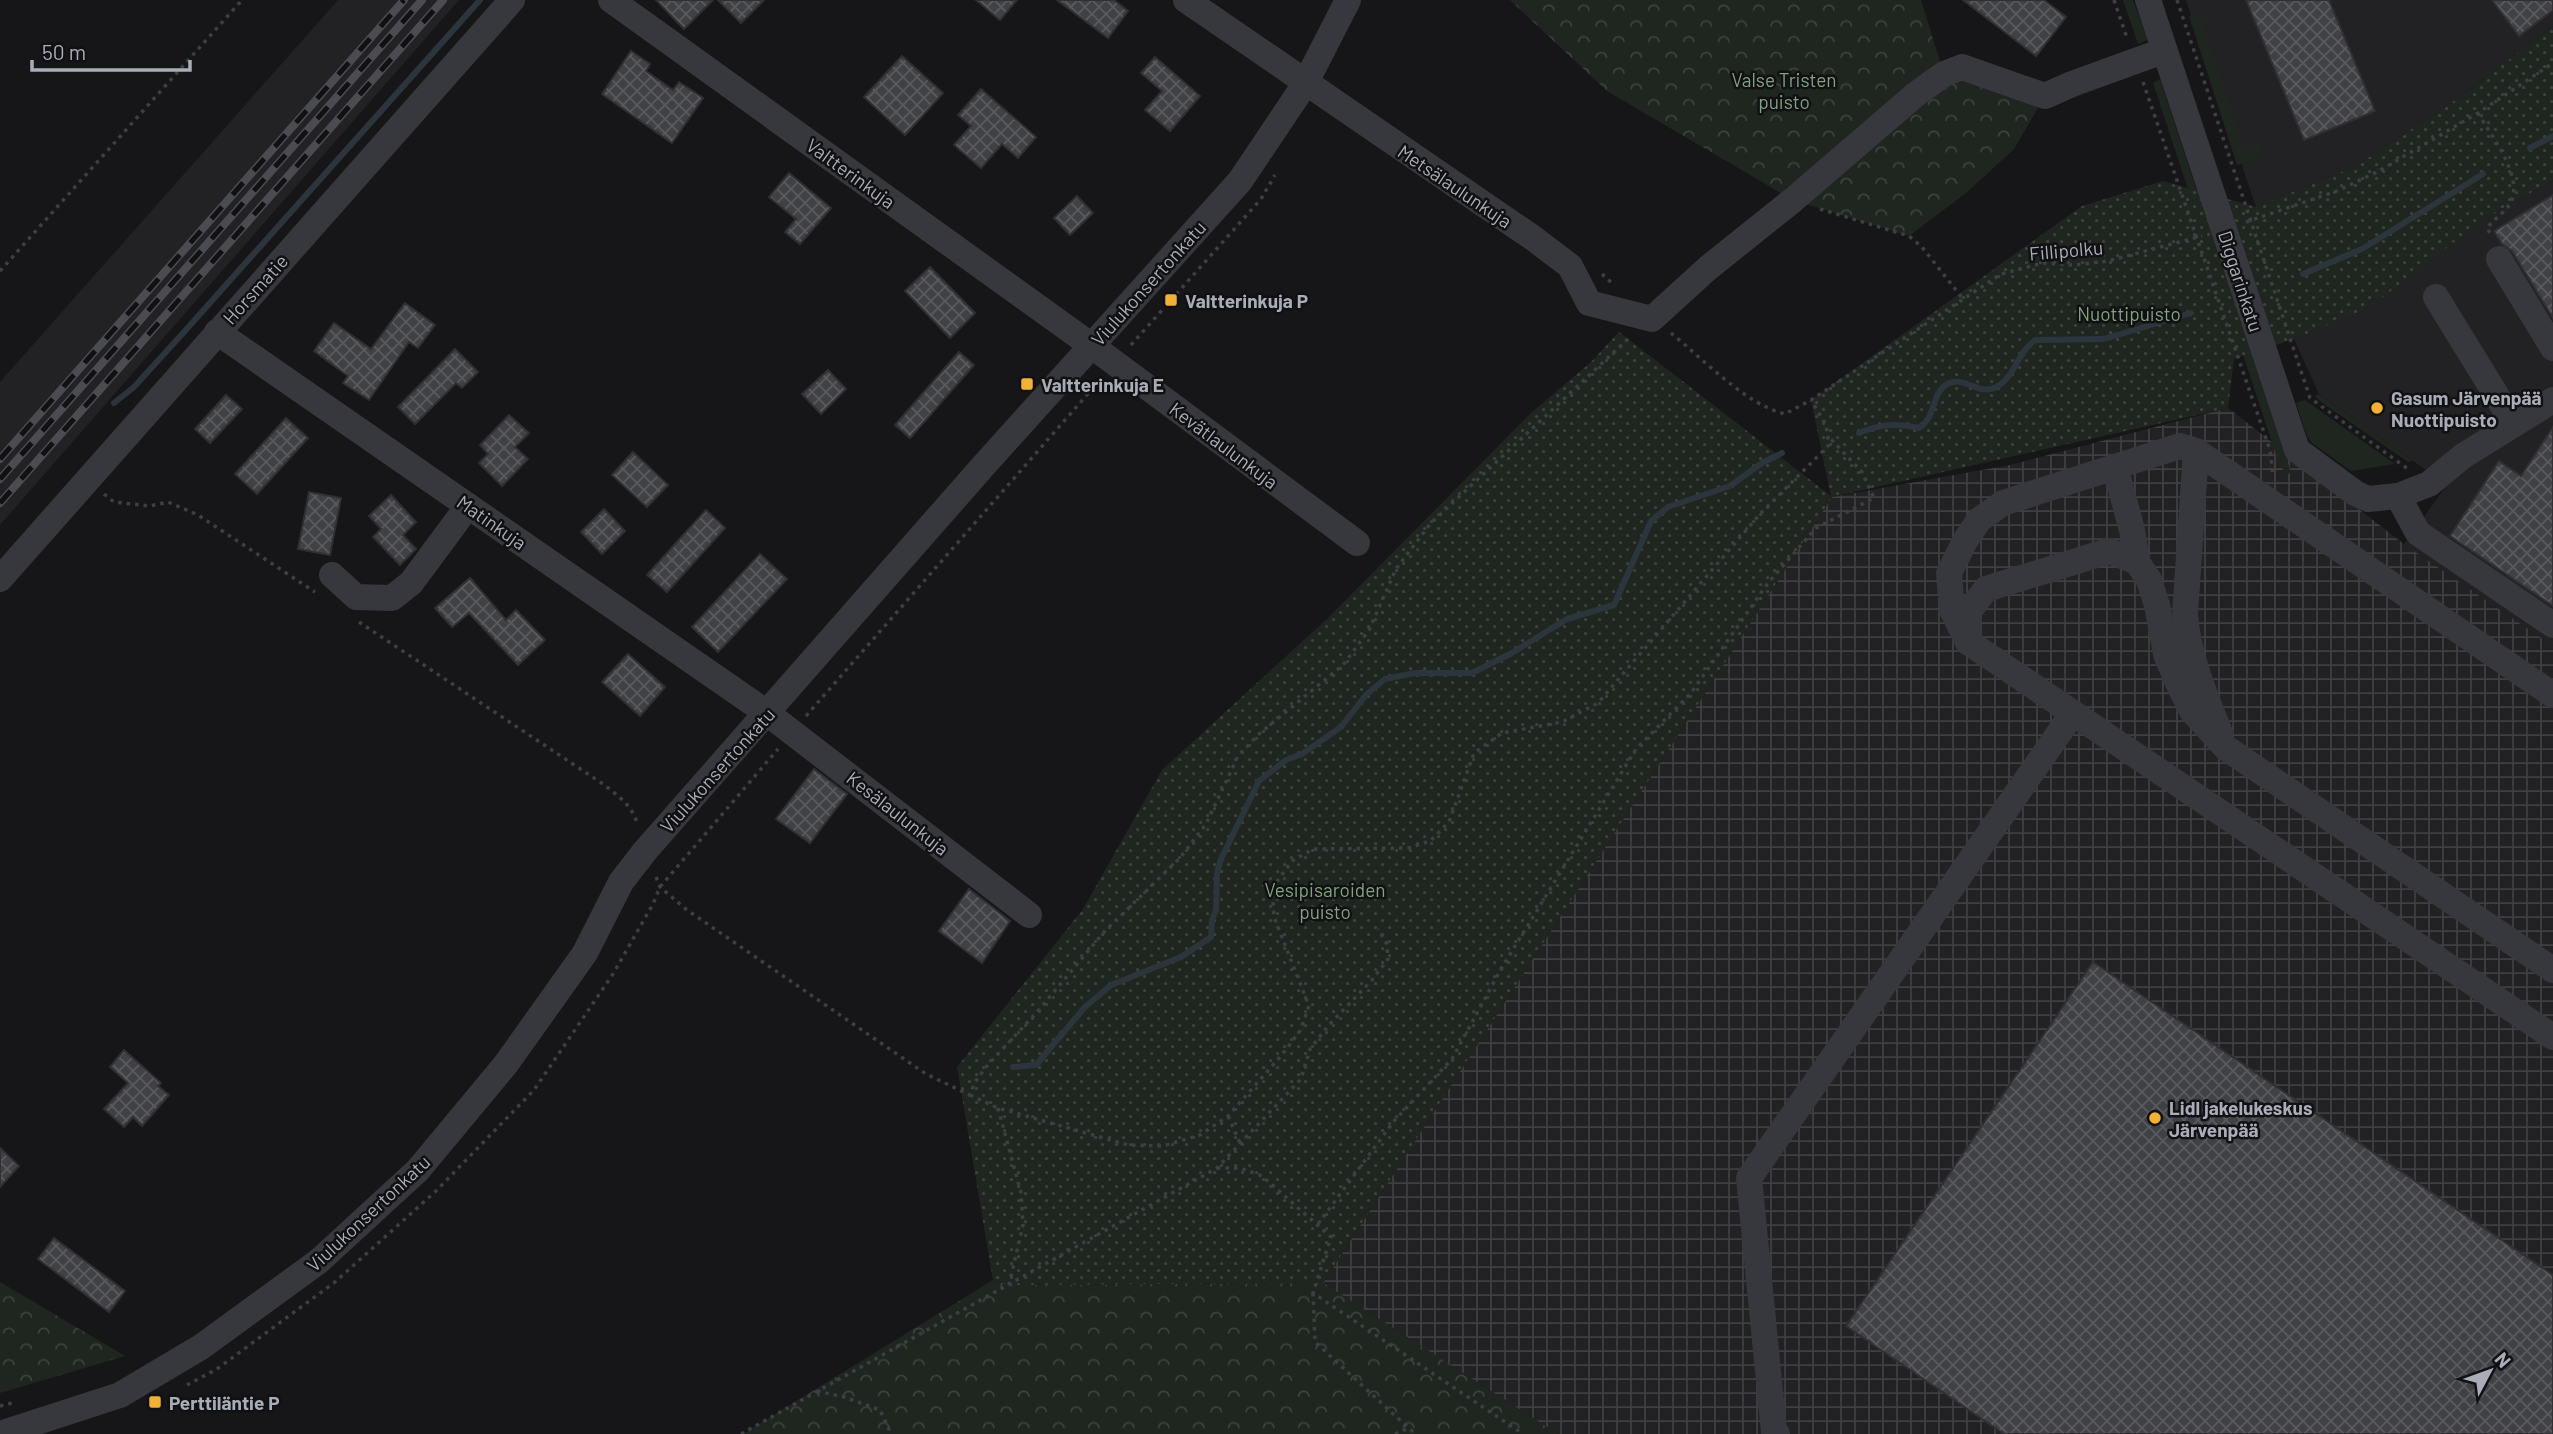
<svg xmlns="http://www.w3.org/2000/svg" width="2553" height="1434" viewBox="0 0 2553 1434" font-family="Barlow,sans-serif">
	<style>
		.built { fill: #222225 }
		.industrial { fill: url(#industrial-grid) }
		.green { fill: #1e261f }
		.forest { fill: url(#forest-crowns) }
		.park { fill: url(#park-dots) }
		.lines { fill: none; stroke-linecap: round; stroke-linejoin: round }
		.stream { stroke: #2c353c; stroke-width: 6 }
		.building { fill: url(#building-cross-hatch); stroke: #303034; stroke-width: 2 }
		.path { stroke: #3d3f44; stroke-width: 3.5; stroke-dasharray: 3.5 5; stroke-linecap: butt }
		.minor { stroke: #37383d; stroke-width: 26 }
		.rail-casing { stroke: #4a4c52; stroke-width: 8 }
		.rail { stroke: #111113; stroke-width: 5; stroke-dasharray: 16; stroke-linecap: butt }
		.poi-dot { fill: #f2b134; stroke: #111113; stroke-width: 2.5 }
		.labels { text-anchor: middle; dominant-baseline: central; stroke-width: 5; stroke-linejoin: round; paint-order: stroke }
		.park-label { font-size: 19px; fill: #7fa381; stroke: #111113 }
		.street-label { font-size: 19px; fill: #a8adb8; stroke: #111113 }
		.poi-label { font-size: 19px; font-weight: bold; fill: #a8adb8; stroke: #111113; text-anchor: start }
	</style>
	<defs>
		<pattern id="industrial-grid" width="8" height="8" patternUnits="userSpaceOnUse" patternTransform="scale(1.75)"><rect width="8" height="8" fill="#222225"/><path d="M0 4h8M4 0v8" fill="none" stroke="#3f3f43"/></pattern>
		<pattern id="forest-crowns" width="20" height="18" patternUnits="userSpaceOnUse" patternTransform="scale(1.75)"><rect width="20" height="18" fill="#1e261f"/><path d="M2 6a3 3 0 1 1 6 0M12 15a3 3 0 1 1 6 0" fill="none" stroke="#3c433d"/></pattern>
		<pattern id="park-dots" width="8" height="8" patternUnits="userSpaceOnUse" patternTransform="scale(1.75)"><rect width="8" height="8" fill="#1e261f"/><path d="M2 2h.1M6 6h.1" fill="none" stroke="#3c433d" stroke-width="1.8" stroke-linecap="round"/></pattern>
		<pattern id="building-cross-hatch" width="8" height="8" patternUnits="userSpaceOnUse" patternTransform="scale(1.75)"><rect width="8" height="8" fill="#404145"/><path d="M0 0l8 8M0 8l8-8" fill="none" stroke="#595a5e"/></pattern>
	</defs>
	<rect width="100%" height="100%" fill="#161618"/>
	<!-- built -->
	<g class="built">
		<path d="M338,0h121l-459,525v-143z"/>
		<path d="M2186,0h367v26l-93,71 -104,69 -100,41z"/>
		<path d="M2553,180v466l-149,-102 43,-59 -128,-91 -25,-55 22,-10 164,-107z"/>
	</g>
	<!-- industrial -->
	<path class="industrial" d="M2228,408l176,136 149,102v788h-995l-235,-151 509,-786 178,-32z"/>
	<!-- green -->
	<g class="green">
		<path d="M2123,0h10l15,40 -10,4z"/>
		<path d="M2201,11h4l4,11 -6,3 41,123 17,-6 2,11 -6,6 -20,6 -48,-149z"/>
		<path d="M2160,79l49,149 -8,1 -48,-146z"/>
		<path d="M2214,241l76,228 6,10 -16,-12 -73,-222z"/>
		<path d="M2319,394l94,67 -5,1 -87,-60 -6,-6z"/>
		<path d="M2305,400l90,64 -44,7 -39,-28 -5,-7 -11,-33z"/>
	</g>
	<!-- forest -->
	<g class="forest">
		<path d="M1510,0h411l23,74 101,22 -31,53 -48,44 -57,43 -116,-36 -186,-109z"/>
		<path d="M993,1280l16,5 314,-2 235,151h-815z"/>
		<path d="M0,1282l125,74 -125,37z"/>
	</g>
	<!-- park -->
	<path class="park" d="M2553,26v154l-73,42 -110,85 -76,32 -60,20 -6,49 -396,89 -509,786 -314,2 -16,-5 -36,-213 126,-158 79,-139 166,-152 203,-205 60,-51 28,-30 212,164 -20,-96 271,-194 81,-25 93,26 100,-41 104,-69z"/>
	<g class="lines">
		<!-- stream -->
		<g class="stream">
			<path d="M2530,148l23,-12"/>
			<path d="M2303,274l59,-25 121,-75"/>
			<path d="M114,403l20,-16 50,-55 296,-332"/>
			<path d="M1859,433c21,-9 37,-10 60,-5 17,-10 12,-34 28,-44 15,-9 32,11 47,4 21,-9 23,-37 42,-48l68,-1 87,-26"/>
			<path d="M1013,1067l23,-2 49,-58 26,-22 70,-28 30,-20 1,-17 4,-10 1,-37 4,-14 38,-78 27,-21 16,-6 39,-27 25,-32 19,-16 30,-6h57l40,-20 55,-34 47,-14 37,-84 17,-14 62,-21 32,-23 20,-10"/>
		</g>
	</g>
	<!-- building -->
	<g class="building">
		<path d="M656,0h57l-29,29z"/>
		<path d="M718,0h46l-23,23z"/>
		<path d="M976,0h41l-17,20z"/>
		<path d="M1057,0h57l14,11 -20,27z"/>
		<path d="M1963,0h81l22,17 -30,39z"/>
		<path d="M2246,0h83l46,111 -71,29z"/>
		<path d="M2492,0h61v10l-34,26z"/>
		<path d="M631,51l19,13 -4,7 27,19 6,-8 24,16 -31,45 -70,-49z"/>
		<path d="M902,56l41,37 -38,42 -41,-38z"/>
		<path d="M1155,57l45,39 -30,35 -25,-21 17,-19 -21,-18z"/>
		<path d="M981,89l55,48 -18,21 -16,-14 -21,24 -27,-23 17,-19 -13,-11z"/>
		<path d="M789,173l42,35 -31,36 -15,-12 11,-13 -27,-22z"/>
		<path d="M2553,195v123l-41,-67 -10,-7 -8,-13z"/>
		<path d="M1077,196l16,17 -23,22 -16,-17z"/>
		<path d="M930,267l45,46 -25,25 -45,-47z"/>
		<path d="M405,303l30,22 -17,23 -9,-6 -40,58 -26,-17 5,-7 -34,-25 20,-28 37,26z"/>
		<path d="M455,349l23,23 -16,16 -6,-5 -41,41 -17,-17z"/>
		<path d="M959,352l15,13 -64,73 -15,-13z"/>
		<path d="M828,370l18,19 -25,25 -19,-20z"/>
		<path d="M226,395l16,14 -32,34 -15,-14z"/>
		<path d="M509,415l20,18 -14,14 13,12 -26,27 -23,-23 9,-9 -8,-9z"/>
		<path d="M286,418l22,20 -51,56 -22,-20z"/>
		<path d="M2553,427v179l-103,-70 49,-75 22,15z"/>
		<path d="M633,452l35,33 -21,22 -35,-32z"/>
		<path d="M309,492l32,6 -11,57 -32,-6z"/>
		<path d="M391,495l25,27 -13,13 13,14 -16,16 -27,-28 8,-8 -12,-13z"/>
		<path d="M604,509l21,22 -23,23 -21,-22z"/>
		<path d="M706,510l19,18 -58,64 -20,-17z"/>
		<path d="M760,554l27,25 -69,73 -26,-25z"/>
		<path d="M470,578l36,42 10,-10 29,30 -27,25 -49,-52 -17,14 -17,-19z"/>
		<path d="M628,654l37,33 -25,29 -38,-34z"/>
		<path d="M814,769l33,25 -37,49 -34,-24z"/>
		<path d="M969,889l41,32 -28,42 -43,-32z"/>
		<path d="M2093,962l460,313v159h-549l-158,-108z"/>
		<path d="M124,1050l37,33 -3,3 11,9 -27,31 -9,-9 -9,10 -20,-18 24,-26 -18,-16z"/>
		<path d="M0,1148l19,18 -19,21z"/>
		<path d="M54,1238l71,53 -16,21 -71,-53z"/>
	</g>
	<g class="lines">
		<!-- path -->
		<g class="path">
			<path d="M2114,0l13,38"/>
			<path d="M2177,0l133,398 98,71"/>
			<path d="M2143,82l127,368 3,26"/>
			<path d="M2478,113c13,23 47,64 32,91 -6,9 -16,15 -23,24l5,9"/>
			<path d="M1820,209l89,27 13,11 41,52"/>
			<path d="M2246,222l91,-31 40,-19 101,-59 75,-50"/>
			<path d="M0,271l242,-271"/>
			<path d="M1602,274l12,11"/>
			<path d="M1671,333c32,26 74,71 114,81l26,-14 190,-126 42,-11 31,2 34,-4 94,-25"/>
			<path d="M1131,345l130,-146 14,-24"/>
			<path d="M104,494l10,8 36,4 18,-4 30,13 117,77"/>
			<path d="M359,622l244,162c14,11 29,21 34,39"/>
			<path d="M806,716l294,-336"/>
			<path d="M656,877l4,10 27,23 239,164 44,21 5,-13 12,-16 50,-54 68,-81 75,-73 26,-34 32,-68 21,-22 84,-69 26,-35 27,-61 35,-46 198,-185"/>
			<path d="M970,1095l28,13 130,37 35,1 37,-11 28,-19 53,-60 19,-25 9,-25 -35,-89 -2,-29 20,-27 21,-12 95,-1 22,-7 19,-19 25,-69 28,-20 60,-11 36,-19 162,-189 69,-69 -3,-20 -15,-25"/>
			<path d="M998,1108l23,85 2,32 -14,60"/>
			<path d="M1228,1116l12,27"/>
			<path d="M1217,1168h23l22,8 69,61 -18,56 210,141"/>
			<path d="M1318,1224l76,-103 58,-62 49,-90 135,-220 55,-56 77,-110 48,-55 58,-30 -12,-26 -34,-36"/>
			<path d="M1313,1293l2,49 100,92"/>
			<path d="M187,1385l30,-16 118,-87 101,-91 98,-101 79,-116 40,-70 7,-17 118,-138"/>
			<path d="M817,1391l27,6 36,13 11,24"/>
			<path d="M0,1406l12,-3"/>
			<path d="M741,1434l476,-266 84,-89 9,-30 18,-23 44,-46 16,-21 -1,-15 -9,-15"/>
			<path d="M1395,1434l14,-6"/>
		</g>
		<!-- minor -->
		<g class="minor">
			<path d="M611,0l481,346 265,197"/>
			<path d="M1186,0l347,238 37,28 19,37 63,16 56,-51 85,-68 122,-105 29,-21 18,-7 83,29 27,-12 91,-33"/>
			<path d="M2148,0l149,450 58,43 13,6 30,-3 31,-12 34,-28 90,-56"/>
			<path d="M2499,259l54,89"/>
			<path d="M2436,297l78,127"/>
			<path d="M217,332l550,381 262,202"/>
			<path d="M2196,451l-11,163c3,42 20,81 35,119"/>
			<path d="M2115,467l17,63 5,32"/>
			<path d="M2398,496l20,37 135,92"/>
			<path d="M332,575l24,22 36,1 19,-15 57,-77"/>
			<path d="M0,579l512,-579"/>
			<path d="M1968,642l1,-31 17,-22 123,-38 28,11 12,18 8,25 9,49 12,29 14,28 34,37 327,222"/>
			<path d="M2073,713l-105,-71 -16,-32 -3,-37 16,-32 14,-21 24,-17 177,-57 16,5 357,244"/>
			<path d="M0,1434l120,-39 81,-48 118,-86 99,-91 88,-106 79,-111 36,-71 24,-31 340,-387 255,-283 65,-97 43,-84"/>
			<path d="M1777,1434l-3,-2 -25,-254 324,-465 480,324"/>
		</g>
		<!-- rail casing -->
		<g class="rail-casing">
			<g id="rail">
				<path d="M0,459l404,-459"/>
				<path d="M0,479l422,-479"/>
				<path d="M0,503l443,-503"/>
			</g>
		</g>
		<!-- rail -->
		<use href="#rail" class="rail"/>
	</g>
	<!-- markers -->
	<g class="poi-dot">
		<rect x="1164" y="293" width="14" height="14" rx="3.5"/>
		<rect x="1020" y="377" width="14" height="14" rx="3.5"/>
		<circle cx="2377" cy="408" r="7"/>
		<circle cx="2155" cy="1118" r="7"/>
		<rect x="148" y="1395" width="14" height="14" rx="3.5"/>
	</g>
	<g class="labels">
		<!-- park labels -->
		<g class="park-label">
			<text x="1784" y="79">Valse Tristen<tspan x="1784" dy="22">puisto</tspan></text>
			<text x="2129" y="313">Nuottipuisto</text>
			<text x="1325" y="889">Vesipisaroiden<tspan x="1325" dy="22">puisto</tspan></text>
		</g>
		<!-- street labels -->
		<g class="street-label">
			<text transform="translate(851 173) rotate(36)">Valtterinkuja</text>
			<text transform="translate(1455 186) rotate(34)">Metsälaulunkuja</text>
			<text transform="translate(2066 250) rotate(-5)">Fillipolku</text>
			<text transform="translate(2241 281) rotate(72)">Diggarinkatu</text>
			<text transform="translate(1148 283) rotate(-48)">Viulukonsertonkatu</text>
			<text transform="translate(255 289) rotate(-48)">Horsmatie</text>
			<text transform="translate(1224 445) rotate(37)">Kevätlaulunkuja</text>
			<text transform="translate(492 522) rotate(35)">Matinkuja</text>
			<text transform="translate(717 770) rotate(-48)">Viulukonsertonkatu</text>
			<text transform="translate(898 813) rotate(38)">Kesälaulunkuja</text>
			<text transform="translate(368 1213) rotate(-43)">Viulukonsertonkatu</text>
		</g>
		<!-- poi labels -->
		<g class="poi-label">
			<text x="1185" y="300">Valtterinkuja P</text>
			<text x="1041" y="384">Valtterinkuja E</text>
			<text x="2391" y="397">Gasum Järvenpää<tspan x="2391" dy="22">Nuottipuisto</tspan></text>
			<text x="2169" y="1107">Lidl jakelukeskus<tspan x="2169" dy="22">Järvenpää</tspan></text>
			<text x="169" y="1402">Perttiläntie P</text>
		</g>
	</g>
	<!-- north arrow -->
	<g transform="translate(2490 1371) rotate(49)" stroke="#111113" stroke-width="5" paint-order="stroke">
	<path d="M0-5L12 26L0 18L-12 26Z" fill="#a8adb8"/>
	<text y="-10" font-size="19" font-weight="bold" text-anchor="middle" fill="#a8adb8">N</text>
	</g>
	<!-- scale -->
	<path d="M32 60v10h158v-10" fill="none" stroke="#a8adb8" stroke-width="3.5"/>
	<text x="42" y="60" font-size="21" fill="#a8adb8" stroke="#111113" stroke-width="5" paint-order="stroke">50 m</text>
</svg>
